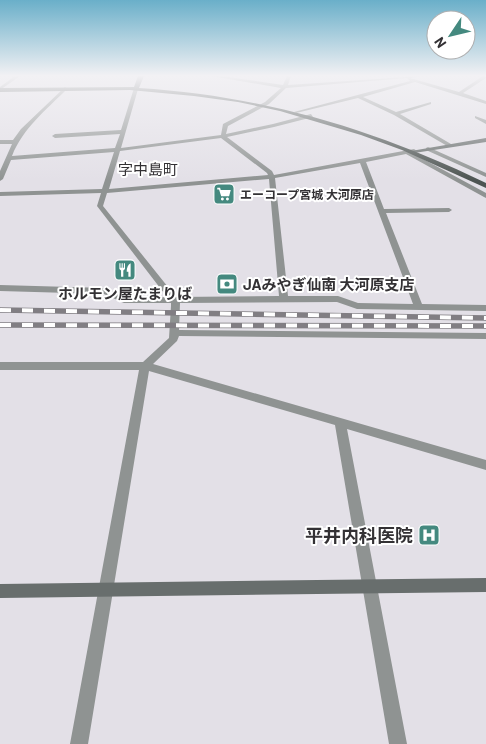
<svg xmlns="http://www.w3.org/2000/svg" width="486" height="744" viewBox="0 0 486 744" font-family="Barlow,'Noto Sans JP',sans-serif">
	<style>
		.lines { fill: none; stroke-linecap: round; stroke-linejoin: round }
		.street { fill: #8f9392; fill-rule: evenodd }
		.secondary { fill: #686e6d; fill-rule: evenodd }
		.primary { fill: #4d5452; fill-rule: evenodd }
		.rail-casing { stroke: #817e83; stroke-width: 5.5 }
		.rail { stroke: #fff; stroke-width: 4; stroke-dasharray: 11; stroke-linecap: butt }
		.labels { text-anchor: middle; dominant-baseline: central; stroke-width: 4; stroke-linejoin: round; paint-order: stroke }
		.far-poi-label { font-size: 12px; font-weight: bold; fill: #333134; stroke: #fff; text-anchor: start }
		.far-quarter-label { font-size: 15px; fill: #333134; stroke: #fff }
		.poi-label { font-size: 15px; font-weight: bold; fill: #333134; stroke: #fff; text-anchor: start }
		.near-poi-label { font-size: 18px; font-weight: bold; fill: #333134; stroke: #fff; text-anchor: end }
	</style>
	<rect width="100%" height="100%" fill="#e3e0e7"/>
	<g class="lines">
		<!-- street -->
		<g class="street">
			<path d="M15,76h5l-20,14v-3z"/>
			<path d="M211,76h10l62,9 4,-9h4l-3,9 133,-9 -11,2 49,14 24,-16h3v2l-23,15 23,8v3l-71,-22 -52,15 33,15 35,-10v2l-31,10 51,30v2l-2,1 -55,-32 -36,-17 -62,15 -2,-1 116,-31 -3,-3 -121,10 -17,16 -41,22 -2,8 47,-10 38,-10 2,3 -39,10 -47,10 45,34 2,4 140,-26 3,2 -5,2 74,40v5l-2,-1 -78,-43 -40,8 18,47 65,-1 3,2 -3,2 -63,1 36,91 64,1v6l-129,-2 -20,-7 -157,1 -1,27 307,3v6l-307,-3 -2,5 -24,23 333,96v10l-139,-41 60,315h-18l-54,-319 -186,-54 -61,373h-18l69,-374h-139v-8h143l26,-24 2,-32v-3h-47l-20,-9 -104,-3v-6l106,3 19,9h42l-70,-91 4,-13 -101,3v-4l102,-3 12,-37 -103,8 -8,19 -3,2v-10l12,-27h-12v-4h13l8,-11 44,-42 2,2c-21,21 -44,39 -55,67l103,-8 5,-14 -65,4 -3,-2 3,-2 66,-4 13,-42 4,1 -17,59 100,-13 2,-11 42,-22 16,-14zM221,138l46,35 1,2 -159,14 11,-38zM360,163l53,141 -55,-1 -20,-7h-50l-13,-118zM269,179l10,117 -103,1 -73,-91 4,-13z"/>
			<path d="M475,116l11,4v4l-11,-6z"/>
			<path d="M428,147l58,26v4l-60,-27v-2z"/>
		</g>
		<!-- secondary -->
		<g class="secondary">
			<path d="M486,138v4l-72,11 -3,-2z"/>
			<path d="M486,578v14l-486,6v-14z"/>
		</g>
		<!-- primary -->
		<path class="primary" d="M138,76h6l-5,12c125,8 235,41 347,95v5l-84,-38 -41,-15 -81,-24 -42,-9 -44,-6 -64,-6 -130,2v-4l134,-1z"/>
		<!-- rail casing -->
		<g class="rail-casing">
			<g id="rail">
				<path d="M0,310l486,8"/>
				<path d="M0,325l486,1"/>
			</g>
		</g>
		<!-- rail -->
		<use href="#rail" class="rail"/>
	</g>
	<!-- sky -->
	<linearGradient id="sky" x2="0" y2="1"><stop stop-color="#6aafc9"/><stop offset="0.42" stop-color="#f2f1f4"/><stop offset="1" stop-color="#f2f1f4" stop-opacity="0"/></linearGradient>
	<rect width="486" height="180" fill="url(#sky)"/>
	<!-- icons -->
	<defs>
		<g id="supermarket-square" transform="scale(1.125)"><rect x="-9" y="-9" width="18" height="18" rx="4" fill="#44897f" stroke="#fff"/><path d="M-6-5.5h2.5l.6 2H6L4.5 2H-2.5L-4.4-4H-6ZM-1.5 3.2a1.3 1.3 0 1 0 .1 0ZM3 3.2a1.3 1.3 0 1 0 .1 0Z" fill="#fff"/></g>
		<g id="restaurant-square" transform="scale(1.125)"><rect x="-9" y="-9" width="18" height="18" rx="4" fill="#44897f" stroke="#fff"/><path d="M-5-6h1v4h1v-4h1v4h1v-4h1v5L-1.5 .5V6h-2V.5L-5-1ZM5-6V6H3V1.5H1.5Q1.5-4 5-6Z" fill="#fff"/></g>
		<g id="bank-square" transform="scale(1.125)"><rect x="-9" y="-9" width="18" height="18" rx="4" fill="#44897f" stroke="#fff"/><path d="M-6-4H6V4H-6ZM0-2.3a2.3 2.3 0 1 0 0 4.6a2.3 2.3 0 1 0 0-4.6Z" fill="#fff"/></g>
		<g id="hospital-square" transform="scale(1.125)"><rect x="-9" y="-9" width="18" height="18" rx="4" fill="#44897f" stroke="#fff"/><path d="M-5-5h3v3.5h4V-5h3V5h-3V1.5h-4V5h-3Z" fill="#fff"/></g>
	</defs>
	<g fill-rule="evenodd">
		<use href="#supermarket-square" x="224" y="194"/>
		<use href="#restaurant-square" x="125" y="270"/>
		<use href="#bank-square" x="227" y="284"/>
		<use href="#hospital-square" x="429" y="535"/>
	</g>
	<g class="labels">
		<!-- far-poi labels -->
		<g class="far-poi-label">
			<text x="240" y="194">エーコープ宮城 大河原店</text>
		</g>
		<!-- far-quarter labels -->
		<g class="far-quarter-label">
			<text x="148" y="169">字中島町</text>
		</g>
		<!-- poi labels -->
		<g class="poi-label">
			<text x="243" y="284">JAみやぎ仙南 大河原支店</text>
			<text x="125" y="293" text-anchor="middle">ホルモン屋たまりば</text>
		</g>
		<!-- near-poi labels -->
		<g class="near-poi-label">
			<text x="413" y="535">平井内科医院</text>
		</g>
	</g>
	<!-- north arrow -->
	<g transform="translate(451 35) rotate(235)"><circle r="24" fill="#ffffff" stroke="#adadae"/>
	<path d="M0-4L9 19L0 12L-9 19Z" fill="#44897f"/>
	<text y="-8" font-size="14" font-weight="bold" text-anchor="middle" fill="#333134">N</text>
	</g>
</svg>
